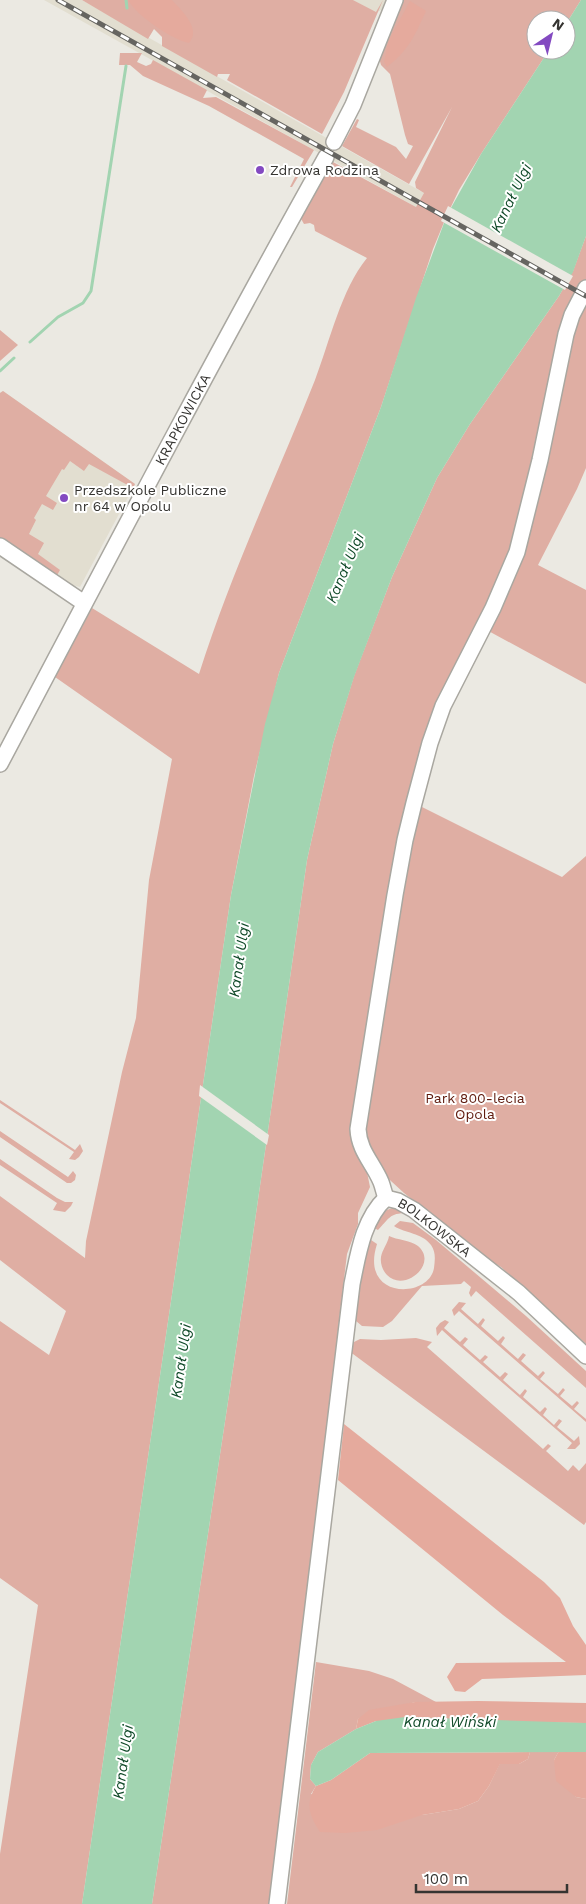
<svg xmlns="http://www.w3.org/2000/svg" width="586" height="1904" viewBox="0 0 586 1904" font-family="'Work Sans',sans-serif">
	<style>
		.built { fill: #e2ded0 }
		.green { fill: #dfaea3 }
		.forest { fill: #e5aa9d }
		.water { fill: #a2d4b1 }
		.pier { fill: #ebe9e2 }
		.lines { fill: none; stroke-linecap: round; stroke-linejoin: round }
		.stream { stroke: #a2d4b1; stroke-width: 3 }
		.minor-casing { stroke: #a9a7a0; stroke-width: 18 }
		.minor { stroke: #fff; stroke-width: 15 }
		.rail-casing { stroke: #666561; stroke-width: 5 }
		.rail { stroke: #fff; stroke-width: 3; stroke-dasharray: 9; stroke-linecap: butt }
		.poi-dot { fill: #834ac1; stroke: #fff; stroke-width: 2 }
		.labels { text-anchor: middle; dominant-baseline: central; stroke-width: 4; stroke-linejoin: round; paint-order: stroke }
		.poi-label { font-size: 14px; fill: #353431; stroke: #fff; text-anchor: start }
		.street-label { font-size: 14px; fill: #353431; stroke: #fff }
		.park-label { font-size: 14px; fill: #5f1a0d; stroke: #fff }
		.water-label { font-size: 15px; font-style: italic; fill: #0f4928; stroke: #fff }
	</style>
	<rect width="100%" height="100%" fill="#ebe9e2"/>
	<!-- built -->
	<g class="built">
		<path d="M44,0h38l342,193 -8,14z"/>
		<path d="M353,0h44l-21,13z"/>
		<path d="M3,391l132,93 -55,103 -8,-2 -16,-8 -56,-37v-147z"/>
	</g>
	<!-- green -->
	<g class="green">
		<path d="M82,0h271l23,12 7,-12 -39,92 -22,42 -95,-54 3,-6h-12l-1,3 -55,-31v-9l-8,-8 -6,10z"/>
		<path d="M401,0h180l-15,24v-4h-30v30h13l-68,104 -22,36 -12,25 -14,34 -52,158 -102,266 -25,103 -23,119 -149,1009h-82v-50l38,-249 -38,-27v-257l49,34 17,-44 -66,-51v-64l85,62 1,-17 36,-169 14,-54 13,-138 23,-121 -117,-82 37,-69 107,66c32,-101 77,-196 116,-294 15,-39 26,-90 52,-122l-52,-27 -1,-6 -4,-2 -6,1 -4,-7 33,-55 83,45 8,-14 -8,-5 -1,-6 37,-75 -43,77 -67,-38 15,-27 2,1 -3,7 40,20 10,12 7,-13 -5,-2 -3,-9 -15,-61 -9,-9 -2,-7z"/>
		<path d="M120,53h22l-5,9 9,4 5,-2 2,-4 54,30 -4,8 13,-1 98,53 -22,37h-2l14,-28 -95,-53 -66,-30 -13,-11h-11z"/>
		<path d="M586,236v232l-9,21 -39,76 48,25v94l-103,-56 -23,44 -46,131 148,74 24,-21v488l-85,-77 -21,-13 -76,-61 -50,-46 13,25 3,15 -12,26v11l-11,30 -77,650h-118l95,-628 60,-416 26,-116 21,-68 38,-99 45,-99 33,-54 89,-128 14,-25z"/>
		<path d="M0,330l18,15 -18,16z"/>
		<path d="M3,391l132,93 -2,4 -44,-24 -5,7 -14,-10 -6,9 -2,-1 -16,27 11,7 -4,7 -11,-6 -8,14 2,2 -7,14 15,9 -6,11 22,16 -4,7 -56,-38v-146z"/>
		<path d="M0,1100l75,50 5,-6 3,7 -4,6 -4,3 -6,-1 5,-7 -74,-49z"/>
		<path d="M0,1131l68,46 5,-6 3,4 -1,5 -4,3h-4l-67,-46z"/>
		<path d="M0,1159l57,39 8,4h8l-2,4 -6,6 -12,-2 4,-7 -57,-38z"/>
		<path d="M395,1207l12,6c-18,0 -18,6 -29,17l-6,-3 7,-14z"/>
		<path d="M400,1221l13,2 23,17 90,76 60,55v17l-110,-97 -5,6 -2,-4 2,-6 -7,-6 -3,3 -39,2 -30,35 -9,6 -21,-1 -6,-5 -3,-6 13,-70 5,-5 6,4c-18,56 52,55 57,24 1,-8 2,-16 -3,-23 -10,-13 -25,-11 -37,-19z"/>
		<path d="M389,1236c8,4 21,4 29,10 21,18 -14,47 -31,29 -4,-4 -7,-11 -6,-18 1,-7 7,-14 8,-21z"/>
		<path d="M459,1302l7,1 -5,6 17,15 5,-6 2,2 -4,6 17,15 5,-5 2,2 -4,6 17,15 5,-6 3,2 -5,6 17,15 5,-5 2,2 -5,6 18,15 5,-6 2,2 -5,6 12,10 5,-5 2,2 -5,6 12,10v3l-127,-111 -5,5 -2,-6z"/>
		<path d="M445,1320l4,2 -5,6 16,14 5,-5 3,2 -5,6 17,15 5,-5 3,2 -5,5 17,15 5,-5 3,2 -5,6 17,15 5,-6 2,2 -4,6 17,15 5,-5 2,2 -4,6 11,10 5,-6 3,2 -5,6 17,14 5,-5 1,8 -5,5h-8l5,-6 -119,-103 -11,-10 -5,6 -1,-8 4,-5z"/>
		<path d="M416,1338l16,4 -5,5 116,102 5,-5 3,2 -5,5 22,20 5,-6 6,6 7,-8v59l-2,3 -231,-171 -6,-2 5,-9 8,-4 21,1z"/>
		<path d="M316,1662l53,9 24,8 43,23h-21l-57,17 -2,10 -38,23 -7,13 -1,14 6,7 -5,8 111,21 37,-6 19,-8 11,-15 11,-23 19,1 9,-5 2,-7 29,-1 -5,9 22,37 10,2v105h-299z"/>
	</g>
	<!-- forest -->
	<g class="forest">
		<path d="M128,0h44c9,10 30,29 17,43 -18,-4 -52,-27 -61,-43z"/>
		<path d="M410,1l16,10c-11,24 -17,39 -39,56l-3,-5 4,-20z"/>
		<path d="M344,1424l200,158 16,16 13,28 13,19v30l-104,4 -17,13 -10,-1 -8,-14 9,-14 110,-1 -63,-47 -165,-135z"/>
		<path d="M478,1701l108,2v20l-210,-2 -20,8 2,-10 11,-9 46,-8z"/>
		<path d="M559,1751l27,1v47l-10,-2 -20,-16 -2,-21z"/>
		<path d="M530,1752l-2,7 -9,5h-19l-11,22 -11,15 -19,8 -37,6 -45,15 -32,3 -25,-1c-11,-17 -15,-28 -4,-46l15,-6 39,-27z"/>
	</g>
	<!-- water -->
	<g class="water">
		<path d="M581,0h5v236l-13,36 -14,24 -89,128 -33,54 -45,99 -38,100 -21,67 -26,116 -60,416 -95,628h-70l149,-1009 34,-171 14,-51 102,-266 35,-109 31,-83 34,-61 68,-104h17v-26z"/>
		<path d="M405,1717l181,6v29l-216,1 -39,27 -15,6 -6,-7 1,-14 7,-13 38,-23 20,-8z"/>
	</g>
	<!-- pier -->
	<g class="pier">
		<path d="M448,206l125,70 -8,14 -124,-69z"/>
		<path d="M200,1085l69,50 -2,10 -68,-49z"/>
	</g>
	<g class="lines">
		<!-- stream -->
		<g class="stream">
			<path d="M126,0l1,8"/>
			<path d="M30,342l28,-25 25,-14 8,-12 35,-225"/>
			<path d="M0,371l14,-13"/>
		</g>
		<!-- minor casing -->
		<g class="minor-casing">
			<g id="minor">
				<path d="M334,142l19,-37 42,-105"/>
				<path d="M0,546l84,57"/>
				<path id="s1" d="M0,764c107,-203 214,-407 326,-607"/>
				<path d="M386,1198c-2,-5 -3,-11 -5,-16 -8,-19 -22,-31 -23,-53l37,-234 10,-55 9,-37 16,-60 13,-37 50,-98 24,-56 23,-92 26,-126 6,-19 14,-27"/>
				<path id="s2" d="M277,1904l75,-620c6,-29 11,-65 34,-86l12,3 16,9 105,83 67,63"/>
			</g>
		</g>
		<!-- minor -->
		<use href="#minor" class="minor"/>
		<!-- rail casing -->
		<g class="rail-casing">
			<path id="rail" d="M58,0l528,296"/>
		</g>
		<!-- rail -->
		<use href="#rail" class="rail"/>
	</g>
	<!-- markers -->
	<g class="poi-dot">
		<circle cx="260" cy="170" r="5"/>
		<circle cx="64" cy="498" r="5"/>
	</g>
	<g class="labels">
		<!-- poi labels -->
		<g class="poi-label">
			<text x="270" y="170">Zdrowa Rodzina</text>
			<text x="74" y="490">Przedszkole Publiczne<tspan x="74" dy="16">nr 64 w Opolu</tspan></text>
		</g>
		<!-- street labels -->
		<g class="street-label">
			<text stroke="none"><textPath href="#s1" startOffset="390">KRAPKOWICKA</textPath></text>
			<text stroke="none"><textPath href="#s2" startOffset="776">BOLKOWSKA</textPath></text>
		</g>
		<!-- park labels -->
		<g class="park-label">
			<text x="475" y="1098">Park 800-lecia<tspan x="475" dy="16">Opola</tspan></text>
		</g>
		<!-- water labels -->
		<g class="water-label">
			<text transform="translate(511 198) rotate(-64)">Kanał Ulgi</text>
			<text transform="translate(345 568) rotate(-67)">Kanał Ulgi</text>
			<text transform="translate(239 960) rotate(-82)">Kanał Ulgi</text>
			<text transform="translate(181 1361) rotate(-82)">Kanał Ulgi</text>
			<text x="450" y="1722">Kanał Wiński</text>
			<text transform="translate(123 1762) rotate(-82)">Kanał Ulgi</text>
		</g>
	</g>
	<!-- north arrow -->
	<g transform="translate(551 35) rotate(35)"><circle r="24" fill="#ffffff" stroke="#aeaead"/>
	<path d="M0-4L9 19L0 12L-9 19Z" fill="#834ac1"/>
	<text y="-8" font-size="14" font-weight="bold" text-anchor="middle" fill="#353431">N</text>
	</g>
	<!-- scale -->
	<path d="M416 1884v8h151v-8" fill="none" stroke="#353431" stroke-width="2.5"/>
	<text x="424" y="1884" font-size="15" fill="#353431" stroke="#ffffff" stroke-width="4" paint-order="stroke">100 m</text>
</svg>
